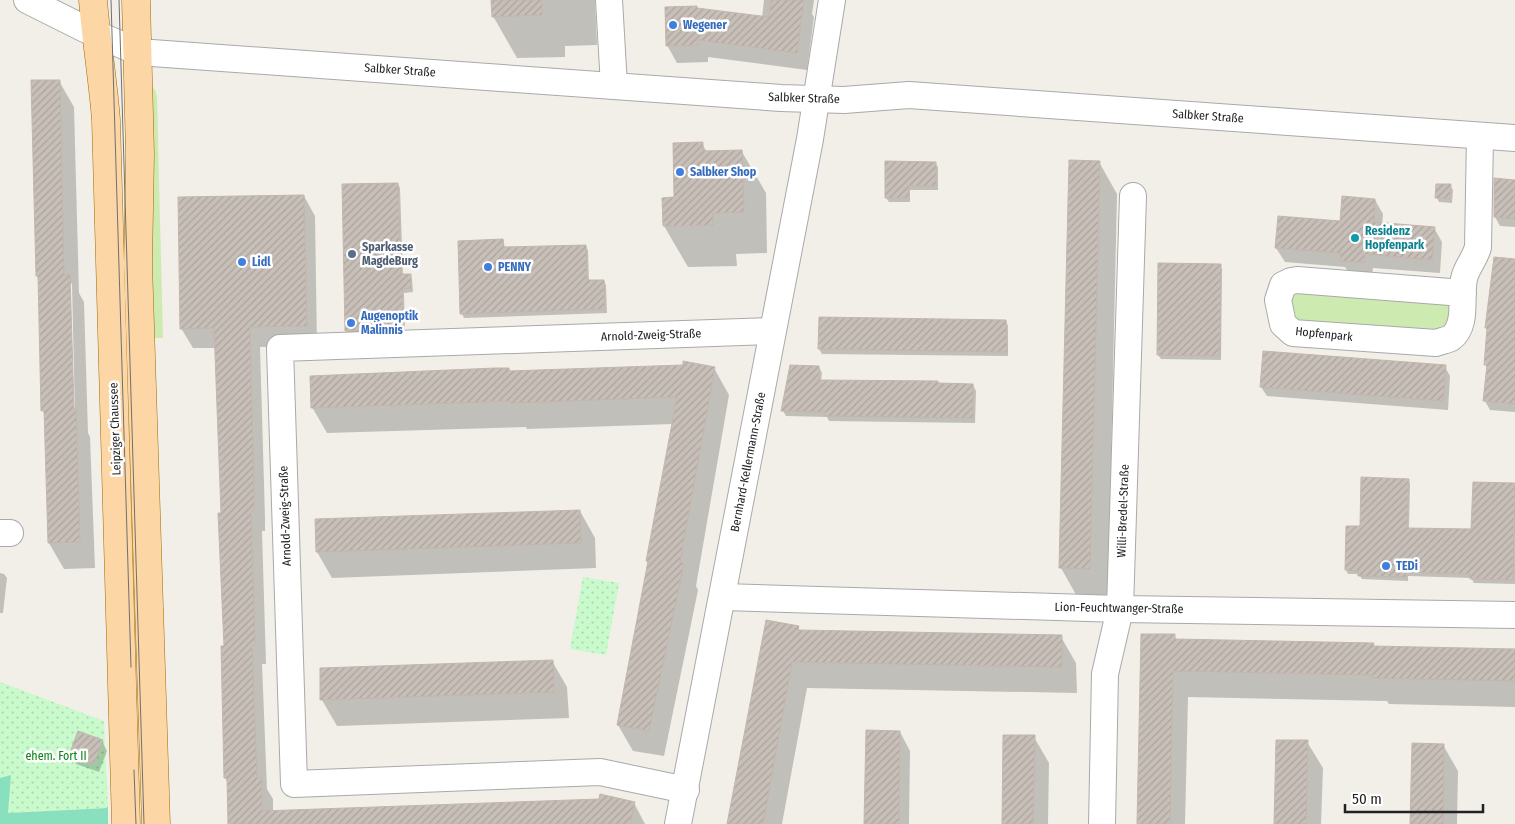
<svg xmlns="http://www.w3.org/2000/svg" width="1515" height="824" viewBox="0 0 1515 824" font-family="'Fira Sans Condensed',sans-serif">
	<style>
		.grass { fill: #cdebb0 }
		.park { fill: url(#park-dots) }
		.pitch { fill: #88e0be }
		.shadow { fill: #0003; fill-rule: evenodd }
		.building { fill: url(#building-hatch); stroke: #c4b6ab }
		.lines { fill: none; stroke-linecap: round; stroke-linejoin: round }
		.minor-casing { stroke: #a9a9a9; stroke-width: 28 }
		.major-casing { stroke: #a06b00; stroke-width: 29 }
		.minor { stroke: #fff; stroke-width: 26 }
		.major { stroke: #fcd6a4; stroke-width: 28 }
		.tram { stroke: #707070; stroke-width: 1 }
		.shop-dot { fill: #3f7fe0; stroke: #fff; stroke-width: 2 }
		.culture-dot { fill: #0f9aa8; stroke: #fff; stroke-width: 2 }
		.service-dot { fill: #5c6f8a; stroke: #fff; stroke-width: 2 }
		.labels { text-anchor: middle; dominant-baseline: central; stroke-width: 5; stroke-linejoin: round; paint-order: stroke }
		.shop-label { font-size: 12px; font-weight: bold; fill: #366cbe; stroke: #fff; text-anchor: start }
		.street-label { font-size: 12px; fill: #222; stroke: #fff }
		.culture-label { font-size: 12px; font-weight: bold; fill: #0d838f; stroke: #fff; text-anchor: start }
		.service-label { font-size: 12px; font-weight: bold; fill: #4e5e75; stroke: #fff; text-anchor: start }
		.park-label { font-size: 12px; fill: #0c8416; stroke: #fff }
	</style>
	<defs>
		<pattern id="park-dots" width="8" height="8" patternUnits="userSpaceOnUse" patternTransform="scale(1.25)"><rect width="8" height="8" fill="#c8facc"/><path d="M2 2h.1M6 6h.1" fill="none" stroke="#acd6af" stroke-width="1.8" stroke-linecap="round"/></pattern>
		<pattern id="building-hatch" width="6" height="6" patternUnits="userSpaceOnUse" patternTransform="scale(1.25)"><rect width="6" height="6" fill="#c7bfb8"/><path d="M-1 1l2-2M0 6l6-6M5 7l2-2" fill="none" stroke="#aba49e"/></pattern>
	</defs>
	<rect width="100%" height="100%" fill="#f2efe9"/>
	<!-- grass -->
	<g class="grass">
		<path d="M150,86l5,4 2,6 6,242h-12z"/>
		<path d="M1289,291l158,11 4,7v15l-14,10 -139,-11 -14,-24z"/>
	</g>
	<!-- park -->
	<g class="park">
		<path d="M583,577l36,6 -13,72 -36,-6z"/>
		<path d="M0,682l104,39 4,87 -100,5 3,-38 -11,3z"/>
	</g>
	<!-- pitch -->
	<path class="pitch" d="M11,775l-3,38 100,-5v16h-108v-46z"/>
	<!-- shadow -->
	<g class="shadow">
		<path d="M493,0h102l2,45 -32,1v11l-48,1 -24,-42z"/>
		<path d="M764,0h50l-2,14 2,3 -7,53 -99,-13v5l-31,1 -10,-18 30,-38 1,2 64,9z"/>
		<path d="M59,81l15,26 5,186 5,9 4,131 2,4 5,131 -31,1 -15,-26 -4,-128 -3,-5 -3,-130 -2,-4zM69,282l3,2 3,132h-2z"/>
		<path d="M702,144l5,8h35l24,41 1,60 -31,1 1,12 -49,1 -24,-41z"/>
		<path d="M1099,162l18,32 -9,406h-29l-18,-32z"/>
		<path d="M935,163l3,4v23h-28v12h-21l-3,-4z"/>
		<path d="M1515,181v46l-15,-1 -5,-9z"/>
		<path d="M398,184l2,4 3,87h7l2,4 1,13 -9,1 1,40 -56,1 -3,-4z"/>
		<path d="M1450,185l3,5 -1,13 -13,-1 -2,-4z"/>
		<path d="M304,196l11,20 2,130 -57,1 5,171v13h-3l4,133h-4l5,125 6,10v13l361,-9 11,21h-416v-40l-4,-6v-131l-3,-133 -6,-166h-23l-12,-20z"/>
		<path d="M1375,200l8,14 -1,10 52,4 8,14 -2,31 -67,-5 -1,8 -22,-2 -5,-7 -60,-5 -9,-14 66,-26z"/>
		<path d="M503,240l2,9 80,-3 3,4 1,31h15l2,4 1,28 -143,5 -2,-4z"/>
		<path d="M1515,260v152l-25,-2 -5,-9 3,-32 -3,-5 3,-33 -2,-3z"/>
		<path d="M1220,265l2,4 -1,91 -60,-1 -3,-4z"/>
		<path d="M820,318l186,3 2,5v30l-186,-2 -3,-5z"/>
		<path d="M819,367l3,6 -1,8 152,4 3,6 -1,32 -146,-2 -2,-4 -41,-1 -3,-5z"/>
		<path d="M1445,367l5,9 -2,34 -181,-14 -6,-9z"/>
		<path d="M714,368l15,27 -33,191 2,4 -34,166 -31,-5 -15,-26 31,-161 -2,-3 26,-137 -146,5 -1,-2 -199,6 -15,-26 197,-38 1,3z"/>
		<path d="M1408,480l2,4 -1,45 64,1 1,-47 41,1v100l-41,-1 -3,-5 -63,-2v5l-46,-2 -3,-5h-11l-2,-4 15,-43z"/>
		<path d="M580,511l15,27 1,30 -264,10 -15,-26z"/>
		<path d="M0,573l4,1 3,4 -4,35h-3z"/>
		<path d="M798,627l2,4 261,6 15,26 1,30 -270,-5 -25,136h-54z"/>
		<path d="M1174,636l3,4 196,5 2,3 140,3v56l-126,-3 -2,-3 -199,-4 -3,127h-46z"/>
		<path d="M552,661l15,26 2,31 -232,8 -15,-26z"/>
		<path d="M900,732l10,19 -1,73h-43z"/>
		<path d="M1034,737l15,26 -1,61h-45z"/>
		<path d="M102,741l5,10 -8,21 -23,-8 -6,-10z"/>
		<path d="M1307,742l16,26 -2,56h-46z"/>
		<path d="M1443,745l15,26 -1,53h-46z"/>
	</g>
	<!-- building -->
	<g class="building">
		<path d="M491,0h51v15l-50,2z"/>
		<path d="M771,0h33l-7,53 -99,-13v5l-32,1 -1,-39 32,-1v2l72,9z"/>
		<path d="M31,80h29l4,195h6l4,134h2l4,133 -32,1 -4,-133 -3,1 -3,-135h-2z"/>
		<path d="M703,142v9l39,-1 2,62 -31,1v12l-50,1 -1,-28 12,-1 -1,-54z"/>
		<path d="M1069,160l31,1 -10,408 -31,-1z"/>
		<path d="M885,161l51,1v24h-27v12h-24z"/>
		<path d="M1494,178l21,2v39l-21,-2z"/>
		<path d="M398,183l3,91h10v14l-9,1 1,40 -58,2 -3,-147z"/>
		<path d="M1436,184h15l-1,15 -15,-1z"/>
		<path d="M304,195l3,131 -57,1 4,170v14h-3l4,134h-3l5,133h5v33l337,-12 1,-5 35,8 -5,22h-402l-1,-46h-3l-3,-132h3l-6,-133h3l-7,-185 -34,1 -2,-132z"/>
		<path d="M1342,196l33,3 -1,23 61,5 -3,33 -67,-6v8l-25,-1 1,-8 -66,-5 3,-32 62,5z"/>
		<path d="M503,239l1,8 82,-2 1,35h17l1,29 -145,5 -2,-73z"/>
		<path d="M1494,257l21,2v145l-32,-3 4,-36h-3l3,-37h-2z"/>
		<path d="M1158,263l63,1 -1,92 -63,-1z"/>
		<path d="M819,317l187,3 1,32 -189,-3z"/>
		<path d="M1263,351l183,14 -3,36 -183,-14z"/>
		<path d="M683,361l32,6 -35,195 4,1 -35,168 -32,-6 31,-164h-2l31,-164 -166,6v-2l-200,7 -1,-32 185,-8h14v3l174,-6z"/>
		<path d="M790,365l29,1v14l119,1v2l35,1v34l-148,-2v-4l-44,-1z"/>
		<path d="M1361,477l48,2 -2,49 64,1 2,-47 42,1 -2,97 -43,-1v-5l-64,-2v5l-48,-1v-5l-13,-1 1,-44h14z"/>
		<path d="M580,510l1,33 -265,9 -1,-33z"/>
		<path d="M766,620l33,6 -1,4 264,5v32l-270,-5 -29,162h-36z"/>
		<path d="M1141,634h34v5l199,4 -1,3 142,3v32l-142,-3v-3l-200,-4 -3,153h-33z"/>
		<path d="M553,660l1,32 -234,8v-32z"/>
		<path d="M866,730l34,1 -1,93h-35z"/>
		<path d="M78,731l25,9 -9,24 -25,-9z"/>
		<path d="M1003,735h32l-2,89h-31z"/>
		<path d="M1276,740h32l-2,84h-32z"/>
		<path d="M1412,743l32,1 -1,80h-33z"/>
	</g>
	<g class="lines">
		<!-- minor casing -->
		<g class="minor-casing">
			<g id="minor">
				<path d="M27,0l58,29 53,23 643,46 63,2 65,-5 606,43"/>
				<path d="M609,0l5,86"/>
				<path d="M1463,293l-166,-13 -6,1 -8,4 -5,15 5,24 10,9 143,10c5,-2 11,-3 15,-5 17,-13 9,-41 13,-59 2,-11 11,-20 14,-32l2,-111"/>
				<path d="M0,533h10"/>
				<path d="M723,597l397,12 395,6"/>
				<path d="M686,790l-86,-18 -306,12 -14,-436 492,-17"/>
				<path d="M678,824l132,-685 22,-139"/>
				<path d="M1102,824l3,-150 15,-65 13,-413"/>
			</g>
		</g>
		<!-- major casing -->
		<g class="major-casing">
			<g id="major">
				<path d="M93,0c3,40 10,80 13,120l20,704"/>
				<path d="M136,0l4,154 -2,110 18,560"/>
			</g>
		</g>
		<!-- minor -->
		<use href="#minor" class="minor"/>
		<!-- major -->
		<use href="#major" class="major"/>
		<!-- tram -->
		<g class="tram">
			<path d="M111,0l20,667"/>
			<path d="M119,0l25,824"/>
			<path d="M134,770l2,54"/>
		</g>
	</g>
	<!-- markers -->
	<g class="shop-dot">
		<circle cx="673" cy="25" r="5"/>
		<circle cx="680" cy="172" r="5"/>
		<circle cx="242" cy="262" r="5"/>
		<circle cx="488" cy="267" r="5"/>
		<circle cx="351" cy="323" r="5"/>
		<circle cx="1386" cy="566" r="5"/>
	</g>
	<circle class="culture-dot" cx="1355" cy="238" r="5"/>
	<circle class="service-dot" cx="352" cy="254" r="5"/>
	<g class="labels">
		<!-- shop labels -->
		<g class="shop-label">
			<text x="683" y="25">Wegener</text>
			<text x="690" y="172">Salbker Shop</text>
			<text x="252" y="262">Lidl</text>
			<text x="498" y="267">PENNY</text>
			<text x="361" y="316">Augenoptik<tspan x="361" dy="14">Malinnis</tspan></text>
			<text x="1396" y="566">TEDi</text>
		</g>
		<!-- street labels -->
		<g class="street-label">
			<text transform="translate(400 70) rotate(4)">Salbker Straße</text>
			<text transform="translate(804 98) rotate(2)">Salbker Straße</text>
			<text transform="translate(1208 116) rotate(4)">Salbker Straße</text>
			<text transform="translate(1324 334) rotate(6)">Hopfenpark</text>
			<text transform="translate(651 335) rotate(-2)">Arnold-Zweig-Straße</text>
			<text transform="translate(115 429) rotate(-92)">Leipziger Chaussee</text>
			<text transform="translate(748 462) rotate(-79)">Bernhard-Kellermann-Straße</text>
			<text transform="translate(1123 511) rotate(-88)">Willi-Bredel-Straße</text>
			<text transform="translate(285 516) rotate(-92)">Arnold-Zweig-Straße</text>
			<text transform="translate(1119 608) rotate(1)">Lion-Feuchtwanger-Straße</text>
		</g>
		<!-- culture labels -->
		<g class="culture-label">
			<text x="1365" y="231">Residenz<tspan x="1365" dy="14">Hopfenpark</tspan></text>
		</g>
		<!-- service labels -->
		<g class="service-label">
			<text x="362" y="247">Sparkasse<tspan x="362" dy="14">MagdeBurg</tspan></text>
		</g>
		<!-- park labels -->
		<g class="park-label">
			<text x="56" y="756">ehem. Fort II</text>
		</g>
	</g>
	<!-- scale -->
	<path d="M1345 804v8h138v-8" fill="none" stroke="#222222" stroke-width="2.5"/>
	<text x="1352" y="804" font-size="15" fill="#222222" stroke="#ffffff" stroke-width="4" paint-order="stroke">50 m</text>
</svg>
